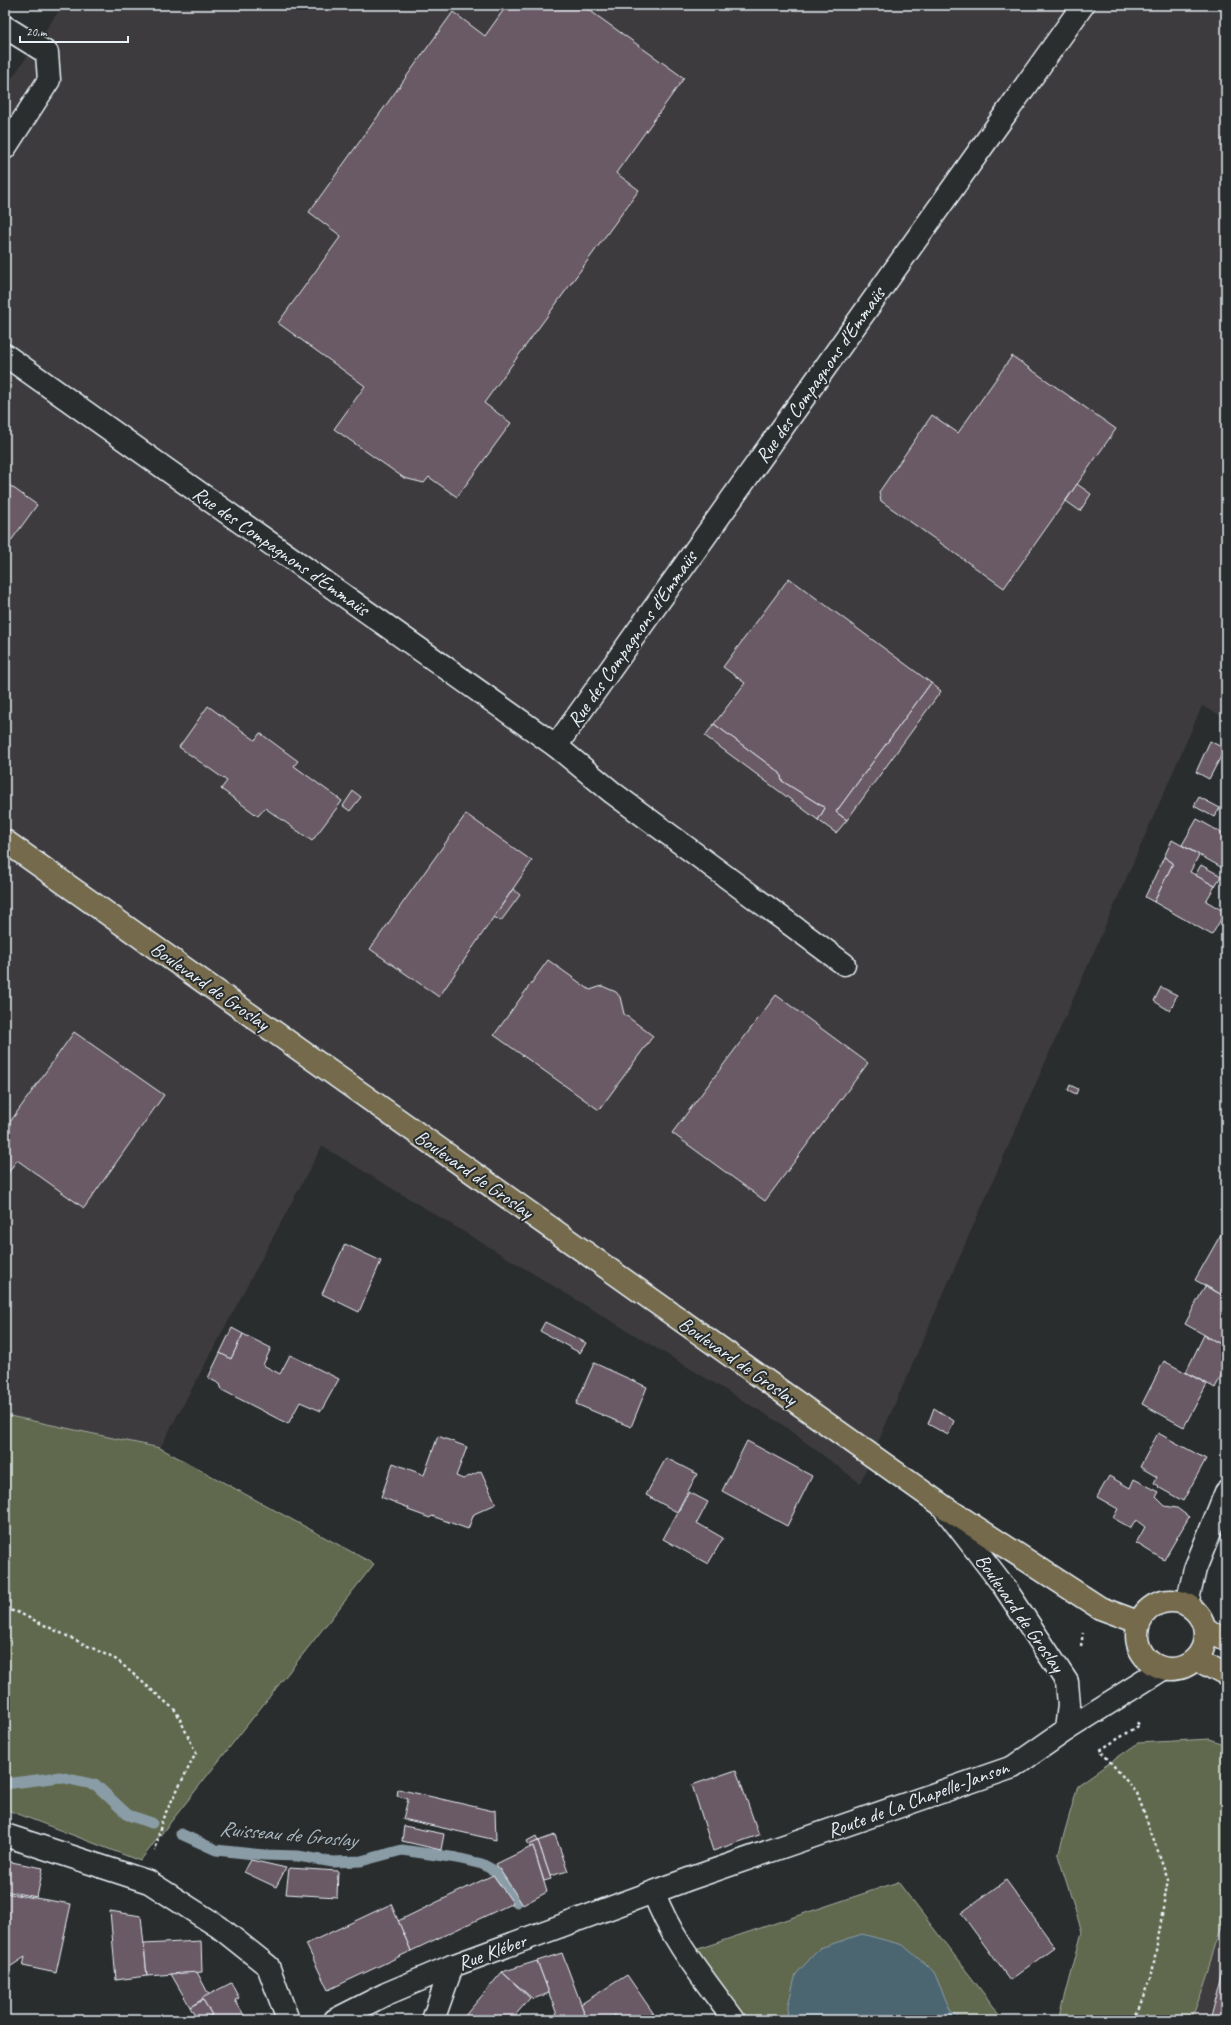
<svg xmlns="http://www.w3.org/2000/svg" width="1231" height="2025" viewBox="0 0 1231 2025" font-family="Caveat,sans-serif">
	<style>
		.built { fill: #3d3a3e }
		.green { fill: #60674d; stroke: #a4aca2 }
		.water { fill: #4c6571; stroke: #8a9da7 }
		.lines { fill: none; stroke-linecap: round; stroke-linejoin: round }
		.stream { stroke: #8a9da7; stroke-width: 11 }
		.building { fill: #6a5a65; stroke: #e8f1f8 }
		.minor-casing { stroke: #e8f1f8; stroke-width: 25 }
		.major-casing { stroke: #e8f1f8; stroke-width: 25 }
		.path { stroke: #e8f1f8; stroke-width: 2.5; stroke-dasharray: 3 3; stroke-linecap: butt }
		.minor { stroke: #2a2d2e; stroke-width: 22 }
		.major { stroke: #746b4b; stroke-width: 22 }
		.labels { text-anchor: middle; dominant-baseline: central; stroke-width: 4; stroke-linejoin: round; paint-order: stroke }
		.street-label { font-size: 20px; fill: #e8f1f8; stroke: #2a2d2e }
		.water-label { font-size: 21px; font-style: italic; fill: #aab9c2; stroke: #2a2d2e }
	</style>
	<rect width="100%" height="100%" fill="#2a2d2e"/>
	<filter id="ink" filterUnits="userSpaceOnUse"><feTurbulence type="fractalNoise" baseFrequency=".025" numOctaves="2"/><feDisplacementMap in="SourceGraphic" scale="8" xChannelSelector="R" yChannelSelector="G"/><feConvolveMatrix kernelMatrix="1 2 1 2 8 2 1 2 1" color-interpolation-filters="sRGB"/></filter>
	<g filter="url(#ink)">
		<!-- built -->
		<g class="built">
			<path d="M63,5h1163v713l-24,-12 -342,777 -80,-60 -458,-277 -162,302 -155,-33v-1327z"/>
			<path d="M1226,1917v103h-34z"/>
		</g>
		<!-- green -->
		<g class="green">
			<path d="M5,1415l155,33 214,116 -234,297 -135,-52z"/>
			<path d="M1209,1739l17,6v172l-34,103h-133l23,-88 -24,-77 20,-70 60,-42z"/>
			<path d="M898,1882l106,138h-263l-49,-69z"/>
		</g>
		<!-- water -->
		<path class="water" d="M862,1934l41,11 31,27 17,40 11,8h-175l1,-15 8,-31 24,-26z"/>
		<g class="lines">
			<!-- stream -->
			<g class="stream">
				<path d="M5,1784l55,-7 36,8 32,30 24,8"/>
				<path d="M181,1834l35,16 48,5 34,1 35,6 28,-1 41,-11 55,8 25,6 13,7 22,31"/>
			</g>
		</g>
		<!-- building -->
		<g class="building">
			<path d="M507,5h75l102,73 -68,95 23,17 -155,213 27,20 -54,74 -28,-20 -5,6 -20,-5 -70,-49 31,-43 -87,-63 63,-87 -32,-24 144,-200 32,24z"/>
			<path d="M1012,356l104,73 -112,159 -123,-87 -2,-9 53,-77 26,18z"/>
			<path d="M5,482l32,23 -32,44z"/>
			<path d="M1077,484l14,10 -11,17 -14,-10z"/>
			<path d="M789,578l142,105 -95,129 11,8 -11,13 -18,-13 7,-12 -43,-27 -2,-8 -66,-49 31,-41 -22,-16z"/>
			<path d="M931,683l10,8 -94,129 -11,-8z"/>
			<path d="M208,706l47,34 5,-7 38,28 -4,5 48,35 -30,40 -47,-33 -7,8 -37,-27 6,-8 -48,-34z"/>
			<path d="M714,724l66,49 2,8 43,27 -7,12 -113,-84z"/>
			<path d="M1210,741l15,8 -16,30 -13,-7z"/>
			<path d="M353,791l8,6 -11,14 -7,-5z"/>
			<path d="M1199,797l21,11 -6,9 -20,-11z"/>
			<path d="M466,814l66,47 -93,136 -69,-48z"/>
			<path d="M1197,819l27,15 2,-3v39l-44,-25z"/>
			<path d="M1172,840l27,15 -9,17 25,14 -9,15 19,11 -13,23 -58,-33 19,-39 -9,-6z"/>
			<path d="M1164,857l9,6 -19,39 -9,-5z"/>
			<path d="M1201,865l20,11 -6,10 -20,-11z"/>
			<path d="M513,889l7,6 -19,26 -7,-4z"/>
			<path d="M548,960l42,30 12,-4 14,6 4,5 4,17 29,22 -54,74 -105,-75z"/>
			<path d="M1161,987l16,8 -7,16 -16,-10z"/>
			<path d="M776,995l92,68 -103,138 -93,-68z"/>
			<path d="M74,1032l90,63 -80,113 -67,-48 -12,17v-48z"/>
			<path d="M1070,1085l8,4 -2,5 -8,-4z"/>
			<path d="M1221,1234l5,3v60l-31,-17z"/>
			<path d="M345,1244l36,17 -22,51 -37,-18z"/>
			<path d="M1205,1286l21,11v50l-41,-23z"/>
			<path d="M545,1322l41,21 -6,10 -40,-22z"/>
			<path d="M232,1328l11,6 -12,25 -11,-6z"/>
			<path d="M243,1334l28,14 -8,17 17,9 10,-19 49,24 -18,32 -21,-9 -12,22 -66,-34 -2,-6 -12,-6 12,-25 11,6z"/>
			<path d="M1204,1335l22,12v19l-11,22 -29,-16z"/>
			<path d="M1164,1361l43,23 -23,43 -42,-23z"/>
			<path d="M594,1363l53,24 -16,40 -55,-23z"/>
			<path d="M934,1408l20,13 -6,14 -20,-11z"/>
			<path d="M1158,1433l48,26 -23,42 -25,-14 1,-1 -5,-3 3,-6 -17,-10z"/>
			<path d="M438,1436l29,11 -11,29 7,3 18,-8 15,33 -22,10 -6,15 -36,-13 -2,2 -22,-8 1,-2 -28,-11 12,-34 31,12z"/>
			<path d="M747,1441l65,35 -25,50 -65,-35z"/>
			<path d="M666,1458l31,16 -20,38 -31,-17z"/>
			<path d="M1109,1476l21,12 4,-9 25,13 -3,5 9,9 12,2 12,9 -25,43 -28,-17 9,-16 -9,-7 -5,8 -18,-10 5,-9 -21,-12z"/>
			<path d="M689,1492l19,10 -11,21 26,15 -15,26 -45,-25z"/>
			<path d="M736,1770l23,65 -46,16 -21,-66z"/>
			<path d="M398,1789l95,22 2,-1 1,30 -93,-21 5,-20 -11,-3z"/>
			<path d="M404,1826l40,8 -3,16 -39,-9z"/>
			<path d="M555,1835l13,36 -18,5 -12,-35z"/>
			<path d="M536,1836l2,5 -9,4 -2,-4z"/>
			<path d="M538,1841l13,38 -7,2 -11,-35 -3,1 -1,-2z"/>
			<path d="M533,1846l14,46 -24,13 -27,-41z"/>
			<path d="M251,1860l35,8 -10,19 -32,-15z"/>
			<path d="M6,1861l37,7 -6,29 -32,-6z"/>
			<path d="M289,1868l49,3 -1,26 -51,-3z"/>
			<path d="M493,1875l20,28 -102,48 -13,-30z"/>
			<path d="M1006,1880l49,67 -45,33 -49,-67z"/>
			<path d="M5,1893l66,11 -15,69 -33,-7 2,-9 -20,13z"/>
			<path d="M391,1904l20,47 -83,39 -22,-46z"/>
			<path d="M110,1911l31,5 6,60 -31,4z"/>
			<path d="M201,1941l1,31 -55,4 -3,-32z"/>
			<path d="M562,1953l19,51 6,16h-28l-10,-27 -12,-32z"/>
			<path d="M1226,1959v61h-16z"/>
			<path d="M537,1961l12,32 -16,6 -31,-27z"/>
			<path d="M197,1972l12,23 -19,12 -19,-33z"/>
			<path d="M502,1972l28,26 -19,22h-46l-2,-2z"/>
			<path d="M627,1975l31,45h-40l-3,-5 -6,5h-22l-6,-16z"/>
			<path d="M231,1983l8,15 -4,2 12,20h-46l11,-5 -10,-17z"/>
			<path d="M203,2000l9,15 -11,5h-4l-7,-13z"/>
		</g>
		<g class="lines">
			<!-- minor casing -->
			<g class="minor-casing">
				<g id="minor">
					<path d="M5,27l42,26 2,27 -44,68"/>
					<path d="M5,355l551,391 57,47 231,171"/>
					<path d="M556,746l527,-741"/>
					<path d="M943,1507l60,78 64,97 2,23 -3,25"/>
					<path d="M1187,1604l8,-35 31,-77"/>
					<path d="M5,1835l144,47 70,45 49,39 20,54"/>
					<path d="M654,1893c17,47 51,87 80,127"/>
					<path d="M335,2020l51,-26 66,-28 237,-87 324,-112 53,-37 97,-61"/>
					<path d="M433,2020l19,-54"/>
				</g>
			</g>
			<!-- major casing -->
			<g class="major-casing">
				<g id="major">
					<path d="M5,841l938,665 157,102 38,14"/>
					<circle cx="1171" cy="1635" r="34"/>
					<path d="M1205,1629l21,10"/>
					<path d="M1196,1659l30,16"/>
				</g>
			</g>
			<!-- path -->
			<g class="path">
				<path d="M5,1609l12,3 100,48 59,51 20,42 -34,67 -7,31"/>
				<path d="M1081,1646l2,-13"/>
				<path d="M1135,2020l16,-40 17,-101 -31,-86 -37,-43 40,-25 -4,-3"/>
			</g>
			<!-- minor -->
			<use href="#minor" class="minor"/>
			<!-- major -->
			<use href="#major" class="major"/>
		</g>
	</g>
	<g class="labels">
		<!-- street labels -->
		<g class="street-label">
			<text transform="translate(820 375) rotate(-55)">Rue des Compagnons d'Emmaüs</text>
			<text transform="translate(281 551) rotate(35)">Rue des Compagnons d'Emmaüs</text>
			<text transform="translate(632 639) rotate(-55)">Rue des Compagnons d'Emmaüs</text>
			<text transform="translate(210 986) rotate(35)">Boulevard de Groslay</text>
			<text transform="translate(474 1174) rotate(35)">Boulevard de Groslay</text>
			<text transform="translate(738 1361) rotate(35)">Boulevard de Groslay</text>
			<text transform="translate(1020 1613) rotate(55)">Boulevard de Groslay</text>
			<text transform="translate(918 1799) rotate(-20)">Route de La Chapelle-Janson</text>
			<text transform="translate(492 1952) rotate(-20)">Rue Kléber</text>
		</g>
		<!-- water labels -->
		<g class="water-label">
			<text transform="translate(288 1834) rotate(5)">Ruisseau de Groslay</text>
		</g>
	</g>
	<!-- margin -->
	<rect width="1231" height="2025" fill="none" stroke="#2a2d2e" stroke-width="20"/>
	<rect x="10" y="10" width="1211" height="2005" fill="none" stroke="#e8f1f8" stroke-width="1.5" filter="url(#ink)"/>
	<!-- scale -->
	<path d="M20 36v6h108v-6" fill="none" stroke="#e8f1f8" stroke-width="2"/>
	<text x="26" y="36" font-size="12" fill="#e8f1f8" stroke="#2a2d2e" stroke-width="3" paint-order="stroke">20 m</text>
</svg>
